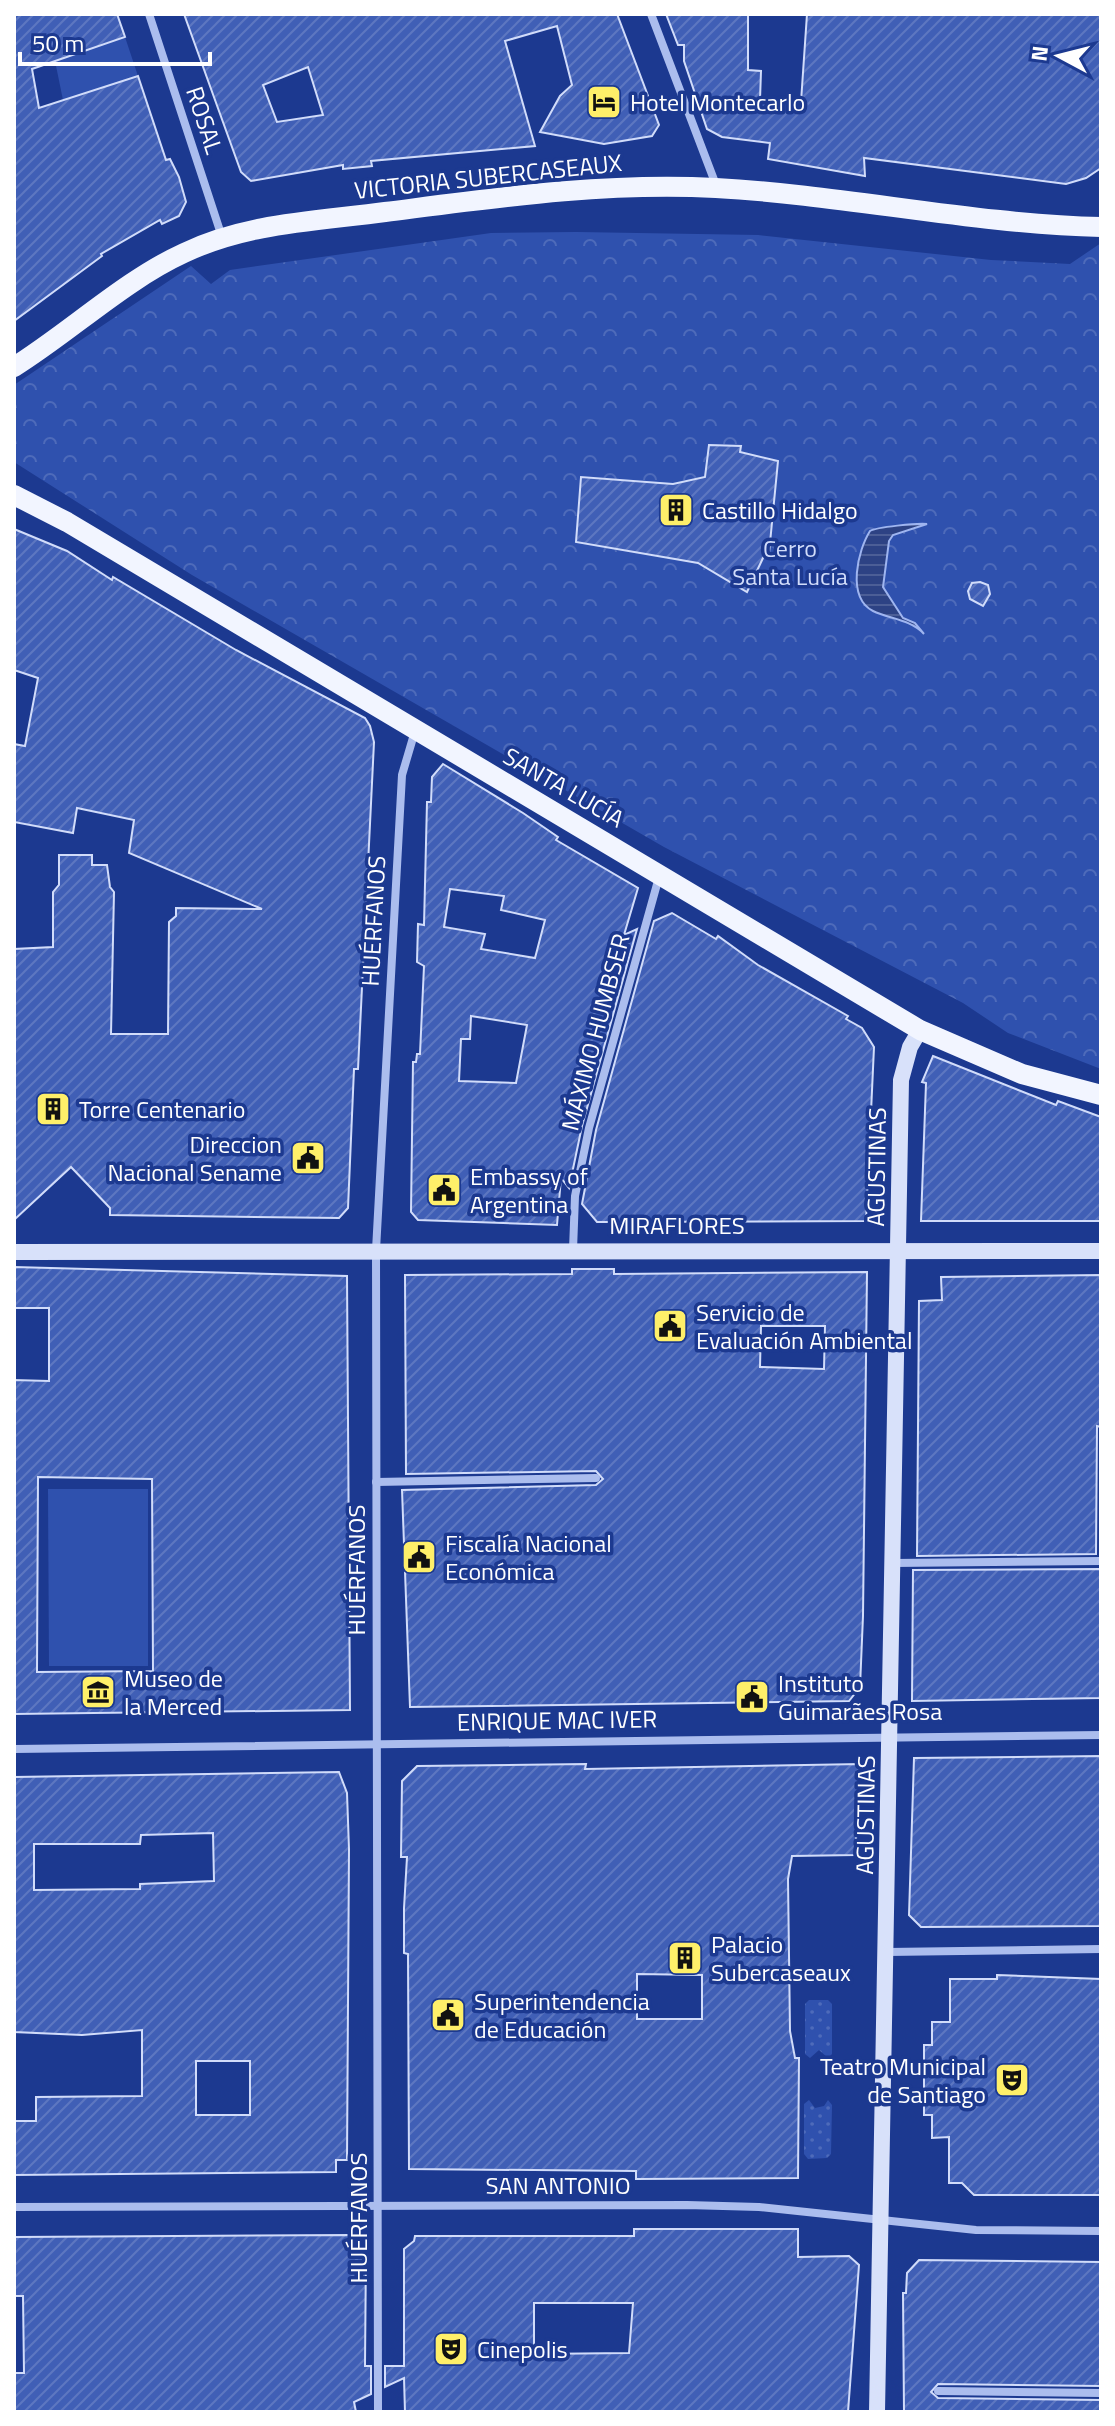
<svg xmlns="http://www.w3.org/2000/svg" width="1115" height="2426" viewBox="0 0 1115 2426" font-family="'Titillium Web',sans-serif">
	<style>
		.grass { fill: #2f51ae }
		.forest { fill: url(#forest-crowns) }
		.garden { fill: url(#garden-dots) }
		.water { fill: url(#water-rules); stroke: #9fb5f0; stroke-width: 2 }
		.building { fill: url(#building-hatch); stroke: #d1dcfa; stroke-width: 2; fill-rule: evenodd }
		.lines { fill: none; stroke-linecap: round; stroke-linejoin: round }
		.street { stroke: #abbdee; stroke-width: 8 }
		.secondary { stroke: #d8e1fa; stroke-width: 16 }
		.primary { stroke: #f2f5ff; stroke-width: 20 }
		.labels { text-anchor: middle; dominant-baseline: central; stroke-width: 7; stroke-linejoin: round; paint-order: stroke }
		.poi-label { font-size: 24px; fill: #fff; stroke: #1c3990; text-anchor: start }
		.street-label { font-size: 24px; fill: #fff; stroke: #1c3990 }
		.park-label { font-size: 24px; fill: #d1dcfa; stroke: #1c3990 }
	</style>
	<defs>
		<pattern id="forest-crowns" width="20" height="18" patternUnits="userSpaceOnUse" patternTransform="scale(2)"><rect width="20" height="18" fill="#2f51ae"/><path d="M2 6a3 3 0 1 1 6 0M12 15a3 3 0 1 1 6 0" fill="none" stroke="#4e6bba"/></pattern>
		<pattern id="garden-dots" width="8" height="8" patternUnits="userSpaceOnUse" patternTransform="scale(2)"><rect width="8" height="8" fill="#2f51ae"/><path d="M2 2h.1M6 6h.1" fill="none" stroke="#4e6bba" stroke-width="1.8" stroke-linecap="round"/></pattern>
		<pattern id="water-rules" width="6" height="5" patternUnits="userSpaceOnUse" patternTransform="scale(2)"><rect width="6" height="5" fill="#2d4284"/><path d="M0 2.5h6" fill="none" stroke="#4c5e96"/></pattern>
		<pattern id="building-hatch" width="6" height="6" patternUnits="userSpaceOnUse" patternTransform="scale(2)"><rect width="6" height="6" fill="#405fb6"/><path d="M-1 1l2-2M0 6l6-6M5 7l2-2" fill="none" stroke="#5d77c1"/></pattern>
	</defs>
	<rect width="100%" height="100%" fill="#1c3990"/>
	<!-- grass -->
	<g class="grass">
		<path d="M125,37l13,39 -75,24 -8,-39z"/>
		<path d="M148,1489v177h-99l-1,-177z"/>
	</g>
	<!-- forest -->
	<path class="forest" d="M576,232l182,3 233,25 79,4 31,-21v826l-93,-36 -45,-30 -299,-156 -472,-272 -178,-113v-77l177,-119 20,18 19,-14 261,-37z"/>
	<!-- garden -->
	<g class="garden">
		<path d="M809,2000h19l4,4v50l-4,4 -9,-8 -9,8 -5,-4v-50z"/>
		<path d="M809,2100l6,8 9,-2 4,-6 4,5 -1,49 -4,4 -19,1 -4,-5v-50z"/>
	</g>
	<!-- water -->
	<path class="water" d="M927,524l-34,11 -4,6 -6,46 20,31 12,5 9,11c-14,-15 -35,-15 -51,-23 -27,-14 -15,-61 -3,-80 6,-4 48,-8 57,-7z"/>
	<!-- building -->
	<g class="building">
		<path d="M14,14h103l8,23 -93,32 7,39 99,-32 28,84 4,-1 9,18 7,25 -7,14 -17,8 -2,-4 -59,34 1,2 -88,65z"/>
		<path d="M184,14h433l42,111 -7,11 -48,8 -64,-12 20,-36 12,-11 -15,-59 -52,15 30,105 -164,15 1,5 -29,3v-4l-92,16 -10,-9zM308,67l15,48 -46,7 -14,-37z"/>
		<path d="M666,14h82v56l13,1 -1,29 41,2 6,-88h294v154l-15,10 -20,6 -202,-26 1,18 -97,-17 2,-16 -48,-6 -15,-8 -23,-68v-16h-6z"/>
		<path d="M709,445l32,1 -1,6 38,9 -9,92 -6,5 -16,34 -49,-29 -122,-21 5,-65 92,7 32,-7z"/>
		<path d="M14,529l53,22 45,29 1,-3 123,73 129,68 5,8 4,16 -16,327h-4l-6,139 -9,10 -229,-3v-7l-39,-41 -57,53v-271l39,-2v-55l6,-7v-30h33v10h15l3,22 4,5 -3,142h57l1,-112 7,-6v-8l86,1 -133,-56 5,-33 -57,-12 -4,25 -59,-11v-78l11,2 13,-68 -24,-8z"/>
		<path d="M980,582l8,3 2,9 -7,12 -13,-7 -2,-8 4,-8z"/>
		<path d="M443,764l80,49 35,24 -2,3 82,48 -14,47 13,-6 -55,197 -13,62 -8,-10 -4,47 -139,-5 -7,-8 2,-150h3l1,-8h3l4,-88 -7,-4 1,-38 6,1 3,-123h4l1,-25zM450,889l54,7 -3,14 44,10 -10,38 -54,-9 4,-15 -41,-7zM471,1016l56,9 -11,58 -57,-2 2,-42h9z"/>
		<path d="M672,913l44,26 2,-3 40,29 90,51 -2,3 16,9 12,19 -8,174 -269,1 -15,-18 14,-74 58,-209z"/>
		<path d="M933,1056l123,49 2,-4 43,16v104h-180l5,-138 -4,-1z"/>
		<path d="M14,1267l333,9 3,434 -336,4v-334l35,1v-73h-35zM38,1477l114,2 1,192 -116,1z"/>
		<path d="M572,1269h42v5l253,-2 -4,344 -3,71 -11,14 -439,6 -8,-217 194,-5 7,-6 -7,-8 -190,3 -1,-199 167,-1zM761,1326h64l-1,43 -64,-2z"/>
		<path d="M1101,1275v152l-4,-1 -1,128 -179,2 2,-255 23,-1 -1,-23z"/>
		<path d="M1101,1569v129l-189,3 1,-131z"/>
		<path d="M1101,1756v170l-180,1 -12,-12 5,-157z"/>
		<path d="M586,1764l-1,5 276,-5 -6,91 -63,1 -4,23 2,152 5,27h4l-1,120 -162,1v-8l-227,-2 -1,-215 -4,-1v-45l3,-51h-6l1,-76 15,-15zM637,1974l65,1v44h-65z"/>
		<path d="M339,1772l8,21 2,56 -2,311h-11v12l-322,3v-54h22v-24l106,-1v-66l-60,5 -68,-3v-255zM213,1833l1,48 -74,3v5l-106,1v-46h106l1,-9zM196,2061h54v54h-54z"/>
		<path d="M997,1975l104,4v216h-127l-12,-12h-13v-46l-17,1v-23h-8v-70h8v-23h18v-43h47z"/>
		<path d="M634,2229h164v28l51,-1 10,9 -11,147h-443l-1,-34 -19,9v-21h19v-117l10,-8 1,-5h219zM534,2303h99l-4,50 -95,1z"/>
		<path d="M352,2235l14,13 -1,118h6v28l-17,8 2,10h-342l1,-39h9l-1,-77h-9v-59z"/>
		<path d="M919,2260l182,2v124l-163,-2 -7,8 7,6 163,2v12h-197l-1,-119h3l1,-20z"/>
	</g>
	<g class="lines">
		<!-- street -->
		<g class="street">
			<path d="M149,14l73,223"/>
			<path d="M651,14l65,171"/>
			<path d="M573,1250l2,-54 14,-68 70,-251"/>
			<path d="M376,1482l220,-4"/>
			<path d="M893,1563l208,-2"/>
			<path d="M14,1749l1087,-14"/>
			<path d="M887,1952l214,-3"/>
			<path d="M14,2207l673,-2 72,2 217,23 125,1"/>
			<path d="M938,2391l163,2"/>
			<path d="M378,2412l-2,-1162 26,-475 13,-44"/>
		</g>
		<!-- secondary -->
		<g class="secondary">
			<path d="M14,1252l1087,-1"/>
			<path d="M877,2412l24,-1332 9,-33 10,-17"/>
		</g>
		<!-- primary -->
		<g class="primary">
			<path d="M14,367c56,-35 111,-87 170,-114 62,-30 134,-32 201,-41 110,-14 219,-30 331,-24 129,7 256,36 385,39"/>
			<path d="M14,495l53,27 853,508 102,44 79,21"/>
		</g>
	</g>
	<!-- icons -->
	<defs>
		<g id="hotel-square" transform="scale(1.8)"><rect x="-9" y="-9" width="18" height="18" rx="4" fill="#feef69" stroke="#1c3990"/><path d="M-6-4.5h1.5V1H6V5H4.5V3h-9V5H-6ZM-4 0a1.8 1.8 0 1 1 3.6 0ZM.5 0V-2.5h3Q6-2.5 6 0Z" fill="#111"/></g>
		<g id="building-square" transform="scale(1.8)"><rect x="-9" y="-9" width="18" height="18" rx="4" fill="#feef69" stroke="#1c3990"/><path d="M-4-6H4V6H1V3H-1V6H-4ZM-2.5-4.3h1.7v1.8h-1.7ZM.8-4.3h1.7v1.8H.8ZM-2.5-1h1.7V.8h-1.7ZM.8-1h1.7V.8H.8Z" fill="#111"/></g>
		<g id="civic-square" transform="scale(1.8)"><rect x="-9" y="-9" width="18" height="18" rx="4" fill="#feef69" stroke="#1c3990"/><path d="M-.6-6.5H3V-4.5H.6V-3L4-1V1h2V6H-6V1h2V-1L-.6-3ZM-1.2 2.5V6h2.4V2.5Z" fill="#111"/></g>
		<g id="museum-square" transform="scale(1.8)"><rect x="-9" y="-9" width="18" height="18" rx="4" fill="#feef69" stroke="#1c3990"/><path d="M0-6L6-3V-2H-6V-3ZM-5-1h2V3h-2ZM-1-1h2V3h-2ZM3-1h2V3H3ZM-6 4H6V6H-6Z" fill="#111"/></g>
		<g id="theatre-square" transform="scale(1.8)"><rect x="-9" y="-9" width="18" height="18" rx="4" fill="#feef69" stroke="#1c3990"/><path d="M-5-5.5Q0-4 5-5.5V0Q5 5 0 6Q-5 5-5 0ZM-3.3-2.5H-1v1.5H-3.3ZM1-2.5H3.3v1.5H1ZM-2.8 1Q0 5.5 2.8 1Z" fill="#111"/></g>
	</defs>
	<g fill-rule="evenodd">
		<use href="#hotel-square" x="604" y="102"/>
		<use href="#building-square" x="676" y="510"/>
		<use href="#building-square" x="53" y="1109"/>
		<use href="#civic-square" x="308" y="1158"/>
		<use href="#civic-square" x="444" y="1190"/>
		<use href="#civic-square" x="670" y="1326"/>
		<use href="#civic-square" x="419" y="1557"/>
		<use href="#museum-square" x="98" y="1692"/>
		<use href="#civic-square" x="752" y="1697"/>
		<use href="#building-square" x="685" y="1958"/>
		<use href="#civic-square" x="448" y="2015"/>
		<use href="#theatre-square" x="1012" y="2080"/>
		<use href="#theatre-square" x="451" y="2349"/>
	</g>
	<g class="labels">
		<!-- poi labels -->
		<g class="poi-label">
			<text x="630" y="102">Hotel Montecarlo</text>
			<text x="702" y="510">Castillo Hidalgo</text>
			<text x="79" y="1109">Torre Centenario</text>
			<text x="282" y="1144" text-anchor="end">Direccion<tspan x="282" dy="28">Nacional Sename</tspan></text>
			<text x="470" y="1176">Embassy of<tspan x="470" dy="28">Argentina</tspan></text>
			<text x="696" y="1312">Servicio de<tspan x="696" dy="28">Evaluación Ambiental</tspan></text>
			<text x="445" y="1543">Fiscalía Nacional<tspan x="445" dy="28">Económica</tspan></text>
			<text x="124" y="1678">Museo de<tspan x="124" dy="28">la Merced</tspan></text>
			<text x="778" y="1683">Instituto<tspan x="778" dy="28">Guimarães Rosa</tspan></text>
			<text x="711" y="1944">Palacio<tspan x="711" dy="28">Subercaseaux</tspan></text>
			<text x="474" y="2001">Superintendencia<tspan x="474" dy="28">de Educación</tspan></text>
			<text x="986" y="2066" text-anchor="end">Teatro Municipal<tspan x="986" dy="28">de Santiago</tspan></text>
			<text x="477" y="2349">Cinepolis</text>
		</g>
		<!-- street labels -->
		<g class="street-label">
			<text transform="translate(205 120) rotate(72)">ROSAL</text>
			<text transform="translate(488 176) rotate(-6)">VICTORIA SUBERCASEAUX</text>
			<text transform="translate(564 787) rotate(30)">SANTA LUCÍA</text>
			<text transform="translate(373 921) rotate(-87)">HUÉRFANOS</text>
			<text transform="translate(595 1032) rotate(-75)">MÁXIMO HUMBSER</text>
			<text transform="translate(876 1167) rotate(-89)">AGUSTINAS</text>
			<text x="677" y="1225">MIRAFLORES</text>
			<text transform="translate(356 1570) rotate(-90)">HUÉRFANOS</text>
			<text transform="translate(557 1720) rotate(-1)">ENRIQUE MAC IVER</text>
			<text transform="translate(865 1815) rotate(-89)">AGUSTINAS</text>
			<text x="558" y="2185">SAN ANTONIO</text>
			<text transform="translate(358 2218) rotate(-90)">HUÉRFANOS</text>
		</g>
		<!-- park labels -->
		<g class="park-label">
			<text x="790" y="548">Cerro<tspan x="790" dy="28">Santa Lucía</tspan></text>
		</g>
	</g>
	<!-- border -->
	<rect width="1115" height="2426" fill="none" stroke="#ffffff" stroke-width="32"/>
	<!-- north arrow -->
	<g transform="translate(1059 56) rotate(277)" stroke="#1c3990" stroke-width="6" paint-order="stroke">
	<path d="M0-6L14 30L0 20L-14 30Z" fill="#ffffff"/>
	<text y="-12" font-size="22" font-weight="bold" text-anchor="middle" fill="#ffffff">N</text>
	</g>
	<!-- scale -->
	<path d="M20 52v12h190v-12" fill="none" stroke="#ffffff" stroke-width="4"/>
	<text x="32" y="52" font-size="24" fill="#ffffff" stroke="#1c3990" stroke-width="6" paint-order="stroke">50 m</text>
</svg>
